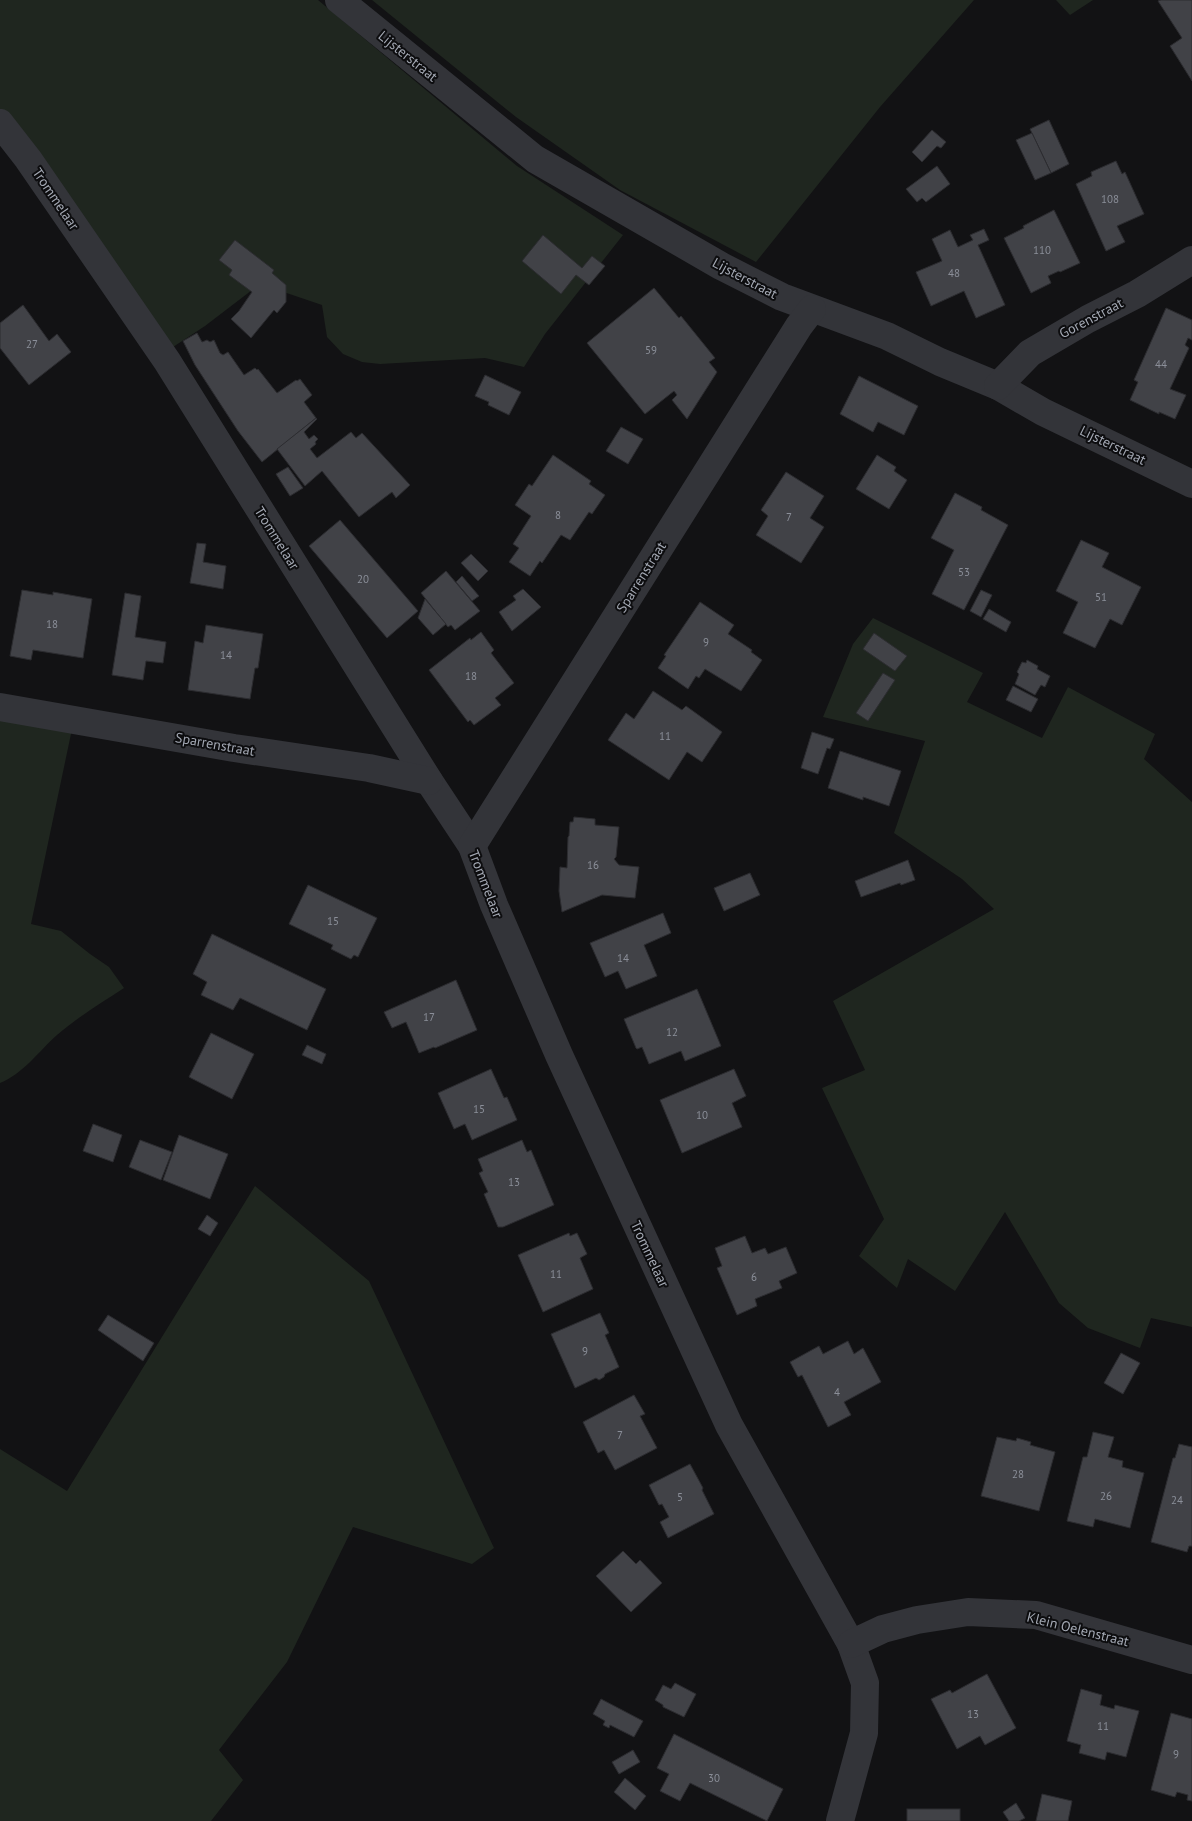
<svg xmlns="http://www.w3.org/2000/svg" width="1192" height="1821" viewBox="0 0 1192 1821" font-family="'PT Sans',sans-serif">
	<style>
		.green { fill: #1f261f }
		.building { fill: #414247; stroke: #2c2c30 }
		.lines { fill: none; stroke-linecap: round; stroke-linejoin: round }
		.minor { stroke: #333439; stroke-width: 28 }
		.labels { text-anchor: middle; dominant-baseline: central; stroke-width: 4; stroke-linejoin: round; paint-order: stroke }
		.number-label { font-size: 11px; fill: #8b8f99 }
		.street-label { font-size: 14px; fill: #a4a9b4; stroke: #0d0d0f }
	</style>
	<rect width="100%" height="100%" fill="#121214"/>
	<!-- green -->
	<g class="green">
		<path d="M0,0h318l199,166 106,69 -78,99 -21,33 -39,-9 -105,6 -18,-2 -19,-8 -16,-17 -5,-32 -62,-21 -55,42 -35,23 -170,-239z"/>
		<path d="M372,0h602l-94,107 -124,155 -136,-72 -104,-73z"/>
		<path d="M1056,0h37l-23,15z"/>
		<path d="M873,618l110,55 -16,29 75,36 26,-51 87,47 -11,25 48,43v525l-41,-9 -11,30 -52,-20 -29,-25 -54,-91 -50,79 -47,-32 -11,29 -38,-32 25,-37 -62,-131 43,-18 -32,-69 161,-92 -32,-30 -68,-46 31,-92 -102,-24 30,-73z"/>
		<path d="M0,717l72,12 -41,195 30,7 29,23 19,13 15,21c-23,15 -46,29 -67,47 -18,16 -34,39 -57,48z"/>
		<path d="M255,1186l114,95 125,267 -22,16 -119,-37 -66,135 -68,88 24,30 -32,41h-211v-372l67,42z"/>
	</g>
	<!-- building -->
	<g class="building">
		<path d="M1161,0h31v81l-22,-35 12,-8 -24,-37z"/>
		<path d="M1049,120l20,44 -18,9 -21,-44z"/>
		<path d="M932,130l14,12 -5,6 -4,-2 -15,16 -10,-10z"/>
		<path d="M1032,133l19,40 -16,7 -19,-40z"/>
		<path d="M1116,161l6,13 3,-2 19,42 -27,12 8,16 -19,9 -30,-67 16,-8 -1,-4z"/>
		<path d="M937,166l13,18 -24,18 -4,-4 -5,4 -11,-13z"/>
		<path d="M1054,210l26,53 -20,9 -1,-1 -11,5 3,7 -20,10 -27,-55 20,-10 -1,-2z"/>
		<path d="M984,229l5,11 -11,5 27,60 -29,13 -12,-27 -33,15 -15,-34 26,-11 -10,-22 18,-9 8,17 15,-7 -3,-5z"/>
		<path d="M543,235l39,33 10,-12 13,10 -16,19 -13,-10 -15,19 -39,-33z"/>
		<path d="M235,240l39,30 -2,3 14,12v17l-9,11 -3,-3 -23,28 -20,-19 8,-8 13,-19 -23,-17 3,-5 -13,-10z"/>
		<path d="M654,288l25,30 2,-2 34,42 -6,4 8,10 -30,47 -15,-19 5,-5 -3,-4 -29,23 -58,-71z"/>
		<path d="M23,305l26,36 8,-7 14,18 -42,33 -29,-37v-25z"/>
		<path d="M1166,308l26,12v20l-4,-2 -3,7 4,3 -19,41 16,6 -11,24 -16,-7v2l-29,-14 8,-18 -4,-2z"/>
		<path d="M197,333l5,9 5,-2 3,2 4,-2 6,13 3,2 5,-3 16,23 11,-7 2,2 1,-1 19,24 19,-13 1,1 3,-2 12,16 -8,7 12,16 -54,44 -24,-31 -43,-66 -12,-24z"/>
		<path d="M485,375l36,17 -12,23 -21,-10 1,-3 -14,-6z"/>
		<path d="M859,376l59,30 -14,29 -26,-13 -5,10 -33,-18z"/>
		<path d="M316,418l1,1 -13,13 5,7 5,-4 4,4 -3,3 1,2 -6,5 7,9 34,-26 5,6 6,-5 48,52 -14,13 -4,-6 -33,25 -37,-46 -17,15 -28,-37z"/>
		<path d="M621,427l22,12 -15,25 -22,-13z"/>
		<path d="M553,455l38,26 -2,3 16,11 -13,19 -3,-2 -19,28 -9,-5 -19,28 -2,-2 -10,15 -21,-14 10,-14 -6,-4 18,-28 -16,-11 14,-21 3,2z"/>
		<path d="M877,455l19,12 -2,4 13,9 -18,29 -33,-20z"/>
		<path d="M288,467l15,21 -13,8 -14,-22z"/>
		<path d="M786,472l38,24 -14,22 14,9 -23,36 -45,-28 12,-19 -7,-6z"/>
		<path d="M955,493l27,14 -1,3 27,15 -44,85 -32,-16 22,-44 -23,-12z"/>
		<path d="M340,520l78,91 -31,27 -78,-92z"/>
		<path d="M1081,540l28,13 -7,14 39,20 -19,38 -12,-6 -15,29 -32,-15 15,-31 -22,-11z"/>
		<path d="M197,543l9,1 -3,18 23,4 -3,23 -33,-6z"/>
		<path d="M471,554l17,17 -10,10 -17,-18z"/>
		<path d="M446,571l34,40 -25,19 -4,-5 -3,2 -27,-34z"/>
		<path d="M462,576l17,20 -7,5 -16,-19z"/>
		<path d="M523,589l18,18 -29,24 -13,-19 17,-12 -3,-4z"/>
		<path d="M22,590l31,5v-3l39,7 -9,59 -50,-8 -2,10 -21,-4z"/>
		<path d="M981,590l11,5 -11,22 -11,-6z"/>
		<path d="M125,593l16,3 -6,41 31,5 -3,21 -17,-2 -3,19 -31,-5z"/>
		<path d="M425,599l21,25 -13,11 -15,-17z"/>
		<path d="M700,602l34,23 -6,9 24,16 -1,2 11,8 -21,31 -36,-22 -6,9 -3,-2 -8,13 -30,-21 8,-12 -2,-1z"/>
		<path d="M989,609l22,13 -5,10 -23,-13z"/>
		<path d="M206,625l57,9 -5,34h-3l-5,31 -62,-9 7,-49 8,2z"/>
		<path d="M481,632l13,18 -3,3 23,30 -19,15 6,7 -27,20 -4,-5 -2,2 -39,-52 41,-32 1,2z"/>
		<path d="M874,633l33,23 -12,15 -32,-22z"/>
		<path d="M1027,660l11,6 -1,3 13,7 -5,11 -4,-2 -6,10 -20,-11 4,-10 -2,-2 5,-10 4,1z"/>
		<path d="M883,673l12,7 -27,41 -12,-8z"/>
		<path d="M1013,686l25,13 -7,13 -25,-12z"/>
		<path d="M653,691l29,19 4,-4 36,26 -20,30 -15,-10 -18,28 -61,-40 18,-27 8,6z"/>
		<path d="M812,732l22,7 -4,10 -3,-1 -9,26 -17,-6z"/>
		<path d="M840,751l61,20 -12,35 -26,-9v3l-35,-12z"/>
		<path d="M574,817l21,2v6l24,2 -3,30 -2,2 5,6 20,2 -4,31 -33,-3 -40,17 -3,-21 1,-24 7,1 1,-31 1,-1 1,-14h3z"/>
		<path d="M908,860l7,20 -14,5 -1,-2 -39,14 -6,-16z"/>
		<path d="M750,873l10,22 -36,16 -10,-23z"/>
		<path d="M308,885l69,33 -19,39 -4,-2 -3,4 -20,-10 2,-4 -44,-21z"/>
		<path d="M663,913l8,20 -27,12 13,31 -31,13 -8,-18 -13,6 -15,-34z"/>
		<path d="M212,934l114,55 -19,41 -67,-32 -7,12 -32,-15 6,-13 -14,-8z"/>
		<path d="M456,980l21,50 -42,18 -1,-1 -15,6 -13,-31 -14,6 -8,-16z"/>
		<path d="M697,989l24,57 -36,15 -4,-10 -32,13 -7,-17 -5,2 -1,-1 -12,-29z"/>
		<path d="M211,1033l43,21 -22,45 -43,-22z"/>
		<path d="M307,1045l19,9 -4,10 -20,-9z"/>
		<path d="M491,1069l13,29 3,-1 10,23 -45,20 -7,-16 -11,5 -16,-36z"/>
		<path d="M734,1069l12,27 -14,7 10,24 -60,26 -22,-53z"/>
		<path d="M93,1124l29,11 -9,27 -30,-11z"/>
		<path d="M179,1135l49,19 -18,45 -47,-19z"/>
		<path d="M140,1140l32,12 -11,28 -32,-13z"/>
		<path d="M522,1140l5,12 4,-2 23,55 -51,22h-5l-14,-33 4,-2 -9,-19 4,-2 -5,-12z"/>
		<path d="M207,1215l11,8 -8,13 -12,-7z"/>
		<path d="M569,1233l1,3 7,-3 10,21 -7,4 13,31 -50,23 -25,-57z"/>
		<path d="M745,1236l7,17 13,-5 3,6 18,-7 11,26 -18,8 3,7 -27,11 2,7 -20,9 -20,-47 5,-2 -7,-18z"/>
		<path d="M600,1313l9,20 -4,2 14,32 -14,7 -1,3 -5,3 -3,-2 -21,10 -24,-54z"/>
		<path d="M108,1315l46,28 -11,18 -45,-31z"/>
		<path d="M848,1341l6,13 9,-6 18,34 -37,20 7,13 -23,12 -26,-52 -4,2 -8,-15 29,-16 4,8z"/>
		<path d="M1121,1353l19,10 -17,31 -19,-11z"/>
		<path d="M634,1395l11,19 -5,2 17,32 -42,22 -11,-20 -6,3 -15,-31z"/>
		<path d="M1093,1432l21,5 -6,20 15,4 -1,6 22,6 -14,55 -35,-9 -2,8 -26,-6 16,-64h4z"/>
		<path d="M997,1437l19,4 1,-3 14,4 -1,3 25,7 -16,59 -58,-15z"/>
		<path d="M1179,1444l13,3v99h-3l-2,6 -36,-10 22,-84h2z"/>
		<path d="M690,1464l13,24 -1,2 12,24 -46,24 -8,-16 9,-5 -7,-13 -3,1 -10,-20z"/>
		<path d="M623,1551l13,13 4,-4 22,23 -31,29 -35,-36z"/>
		<path d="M987,1674l29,54 -31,17 -5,-9 -23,13 -26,-50 19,-9 2,3z"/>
		<path d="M675,1683l21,11 -12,23 -21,-10v-2l-8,-5 8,-15 8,4z"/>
		<path d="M1081,1689l21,6 -2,10 14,4 1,-4 24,6 -13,46 -19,-5 -2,8 -26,-7 2,-8 -14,-4z"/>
		<path d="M601,1699l42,22 -9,16 -24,-12 -1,3 -6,-3 2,-4 -12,-7z"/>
		<path d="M1171,1713l21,6v82l-5,-1 1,-5 -11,-3 -2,5 -24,-7z"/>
		<path d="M674,1734l109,55 -16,32 -77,-38 -10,18 -20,-10 9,-17 -12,-6z"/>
		<path d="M633,1750l7,12 -21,12 -7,-12z"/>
		<path d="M625,1778l21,18 -11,14 -21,-18z"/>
		<path d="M1042,1794l30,7 -4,20h-32z"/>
		<path d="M1016,1803l9,15 -6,3h-10l-6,-9z"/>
		<rect x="907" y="1809" width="53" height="12"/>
	</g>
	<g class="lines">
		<!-- minor -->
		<g class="minor">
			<path d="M339,0l196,159 186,107 61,31 105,39 53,26 58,24 45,26 149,72"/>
			<path d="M0,123l28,36 139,202 262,420 43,65 22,59 65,150 170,370 122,219 14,39 -1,50 -24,88"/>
			<path d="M998,386l32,-33 58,-34 49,-25 55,-34"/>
			<path d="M0,707l234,41 135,20 60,13"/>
			<path d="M472,846l327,-520 13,-17"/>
			<path d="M851,1644l32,-15 34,-9 51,-8 68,3 156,45"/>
		</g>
	</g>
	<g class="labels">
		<!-- number labels -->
		<g class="number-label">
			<text x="1110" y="199">108</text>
			<text x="1042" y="250">110</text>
			<text x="954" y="273">48</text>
			<text x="32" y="344">27</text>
			<text x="651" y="350">59</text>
			<text x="1161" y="364">44</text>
			<text x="558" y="515">8</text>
			<text x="789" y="517">7</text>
			<text x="964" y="572">53</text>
			<text x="363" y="579">20</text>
			<text x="1101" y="597">51</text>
			<text x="52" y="624">18</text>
			<text x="706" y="642">9</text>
			<text x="226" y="655">14</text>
			<text x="471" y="676">18</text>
			<text x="665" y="736">11</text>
			<text x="593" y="865">16</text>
			<text x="333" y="921">15</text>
			<text x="623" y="958">14</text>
			<text x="429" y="1017">17</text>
			<text x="672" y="1032">12</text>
			<text x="479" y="1109">15</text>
			<text x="702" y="1115">10</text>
			<text x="514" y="1182">13</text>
			<text x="556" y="1274">11</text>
			<text x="754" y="1277">6</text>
			<text x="585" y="1351">9</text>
			<text x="837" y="1392">4</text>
			<text x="620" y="1435">7</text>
			<text x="1018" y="1474">28</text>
			<text x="1106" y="1496">26</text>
			<text x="680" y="1497">5</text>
			<text x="1177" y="1500">24</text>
			<text x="973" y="1714">13</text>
			<text x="1103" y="1726">11</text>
			<text x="1176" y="1754">9</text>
			<text x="714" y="1778">30</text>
		</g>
		<!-- street labels -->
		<g class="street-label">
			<text transform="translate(408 56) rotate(39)">Lijsterstraat</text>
			<text transform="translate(56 199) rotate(56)">Trommelaar</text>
			<text transform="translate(745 278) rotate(28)">Lijsterstraat</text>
			<text transform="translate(1091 318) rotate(-28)">Gorenstraat</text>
			<text transform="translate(1113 445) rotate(26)">Lijsterstraat</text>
			<text transform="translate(277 538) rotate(58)">Trommelaar</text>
			<text transform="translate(641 577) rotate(-58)">Sparrenstraat</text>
			<text transform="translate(215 744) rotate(10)">Sparrenstraat</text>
			<text transform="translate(486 884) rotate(69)">Trommelaar</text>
			<text transform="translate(650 1254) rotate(65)">Trommelaar</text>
			<text transform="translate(1078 1629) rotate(14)">Klein Oelenstraat</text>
		</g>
	</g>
</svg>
